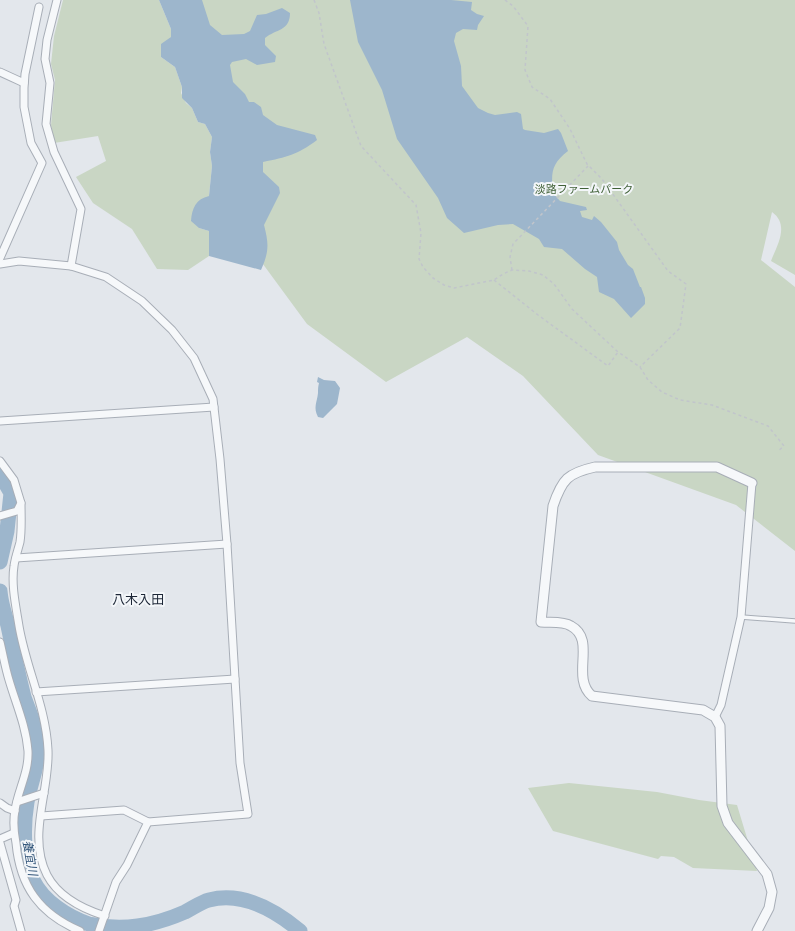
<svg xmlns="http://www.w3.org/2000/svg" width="795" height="931" viewBox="0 0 795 931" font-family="'Varela Round','Noto Sans JP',sans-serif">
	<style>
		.green { fill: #c9d6c4 }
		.water { fill: #9db6cc }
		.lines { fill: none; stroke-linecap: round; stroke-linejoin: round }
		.river { stroke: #9db6cc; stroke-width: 15 }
		.service-casing { stroke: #a8aeb7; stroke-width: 5.5 }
		.minor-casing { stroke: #a8aeb7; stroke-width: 9 }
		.tertiary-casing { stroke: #a8aeb7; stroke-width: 11 }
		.path { stroke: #c1c5cb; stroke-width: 1.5; stroke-dasharray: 3 3; stroke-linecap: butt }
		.service { stroke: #f6f8fa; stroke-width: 3.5 }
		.minor { stroke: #f6f8fa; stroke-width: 7 }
		.tertiary { stroke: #f6f8fa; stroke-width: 9 }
		.labels { text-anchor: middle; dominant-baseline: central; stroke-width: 4; stroke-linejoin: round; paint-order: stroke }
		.park-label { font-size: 11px; fill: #406137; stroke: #f3f6f9 }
		.water-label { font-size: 12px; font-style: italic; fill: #32557a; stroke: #f3f6f9 }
		.quarter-label { font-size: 13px; fill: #1c2636; stroke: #f3f6f9 }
	</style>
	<rect width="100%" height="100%" fill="#e3e7ec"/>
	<!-- green -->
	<g class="green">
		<path d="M63,0h96l12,29v8l-10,20 14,10 7,20 -1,6 5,10 6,5 6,14 7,2 7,13 -2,15 2,14 -3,30 -10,32 10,3v25l-21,14 -31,-1 -25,-40 -39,-26 -17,-26 30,-16 -8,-25 -44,7 -3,-18 4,-45 -4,-16 3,-28z"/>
		<path d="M181,0h614v275l-24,-14c6,-16 19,-36 1,-49l-11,48 34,27v264l-59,-46 -138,-50 -75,-79 -56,-39 -81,45 -79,-58 -72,-98z"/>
		<path d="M569,783l88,9 42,8 38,5 20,66 -64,-3 -19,-11 -13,-1 -3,3 -105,-28 -25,-43z"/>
	</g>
	<!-- water -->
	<g class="water">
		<path d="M159,0h43l8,25 12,10 22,-1 6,-3 7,-16 9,-1 16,-6 8,5c0,18 -14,16 -25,25v7l11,11 -1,6 -18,3 -11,-6 -14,3 -2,3 3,17 12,12 4,8h5l7,5 2,8 14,10 38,10 2,5c-20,15 -30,17 -54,22v10l16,15 1,6 -16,32c5,19 5,27 -3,45l-52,-14v-25l-10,-3 -8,-7c1,-13 5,-22 18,-25l3,-30 -2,-14 2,-15 -7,-13 -7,-2 -6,-14 -10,-10v-11l-7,-20 -14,-10v-13l10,-7v-8z"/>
		<path d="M350,0h101l21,2 -1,8 6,4 7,2 -6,9 -1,5 -14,-1 -7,4 -2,8 7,25 1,20 16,22 10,5 7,2 22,-3 4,2 2,15 2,1 19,3 14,-4 3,4 7,18c-17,13 -17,22 -15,42l7,8 26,6 1,3 -7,1 2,6 10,3 2,-4 7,6 16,20 2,8 9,15 5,4 7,18h1l4,11v6l-14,14 -17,-19 -15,-7 -2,-15 -12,-8 -23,-20 -18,-2 -5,-8 -26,-15 -15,1 -34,8 -17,-15 -9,-20 -41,-59 -15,-49 -24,-48z"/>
		<path d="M318,377l6,3 11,1 5,7 -3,16 -14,14 -5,-1c-5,-10 -1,-14 0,-24 0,-4 0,-6 1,-10l-2,-1z"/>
	</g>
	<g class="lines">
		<!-- river -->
		<g class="river">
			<path d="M0,474l11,19 -4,38 -7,31"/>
			<path d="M0,591c1,13 5,23 8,35 5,24 10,47 16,71 4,11 9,23 12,34 6,29 -4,45 -9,71 -4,24 -4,56 6,78 10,21 35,37 56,44 34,7 64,2 96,-12 8,-4 16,-10 24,-12 34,-9 67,11 91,31"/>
		</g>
		<!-- service casing -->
		<g class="service-casing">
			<path id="service" d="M741,617l54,4"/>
		</g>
		<!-- minor casing -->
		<g class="minor-casing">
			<g id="minor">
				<path d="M0,72l24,11"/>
				<path d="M0,258l42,-95 -11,-20 -7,-36v-19l1,-14 14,-67"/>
				<path d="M0,264l19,-3 52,5 10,-57 -27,-57 -8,-28 4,-41 -5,-24 2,-19 10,-40"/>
				<path d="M71,266l35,11 36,24 30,29 22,28 19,41 7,60 7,85 13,219 8,51 -100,8"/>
				<path d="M0,421l214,-14"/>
				<path d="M0,461l14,19 7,23 -4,8 -17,5"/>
				<path d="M21,503c0,13 1,26 -1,39 -2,8 -5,16 -6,24 -3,19 2,41 5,60 7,42 27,81 29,124 2,41 -21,85 -1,125 11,21 36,34 58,41"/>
				<path d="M16,558l211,-14"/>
				<path d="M0,642c3,12 5,25 9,38 7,24 17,46 19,71 1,21 -10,39 -13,59 -2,11 -1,23 1,33 4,44 24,71 64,88"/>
				<path d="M36,692l199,-13"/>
				<path d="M715,717l6,-12 20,-88 11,-134"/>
				<path d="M17,802l27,-9"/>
				<path d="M0,803l7,5 8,3"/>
				<path d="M41,816l83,-6 24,12 -21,43 -11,17 -17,49"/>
				<path d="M0,839l14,-6"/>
				<path d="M0,843l16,57 -2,6 7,25"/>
			</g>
		</g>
		<!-- tertiary casing -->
		<g class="tertiary-casing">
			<path id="tertiary" d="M752,483l-35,-16h-122c-27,6 -33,12 -42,39l-12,116c9,1 22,-1 30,4 26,14 -1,51 21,70l111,14 12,7 5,9 2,80 6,17 39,51 5,18 -3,16 -12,23"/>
		</g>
		<!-- path -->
		<g class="path">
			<path d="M314,0l5,13 5,31 37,102 55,59 5,28 -2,26 4,8 10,11 11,7 10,3 40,-8 9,-6 9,-4 17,1 14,4 11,9 18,25 46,43 22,15 8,13 14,12 18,8 32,5 56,21 16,20 -6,5"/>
			<path d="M505,0l8,6 15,20 -3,44 7,17 18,12 20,30 17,35 15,15 66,92 18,13 -6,44 -40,39"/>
			<path d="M512,270l-2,-13 3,-13 75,-78"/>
			<path d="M494,280l44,35 70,51 10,-14"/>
		</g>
		<!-- service -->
		<use href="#service" class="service"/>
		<!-- minor -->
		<use href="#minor" class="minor"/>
		<!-- tertiary -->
		<use href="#tertiary" class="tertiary"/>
	</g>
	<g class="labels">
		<!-- park labels -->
		<g class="park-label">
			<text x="584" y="189">淡路ファームパーク</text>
		</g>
		<!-- water labels -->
		<g class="water-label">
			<text transform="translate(30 858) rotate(80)">養宜川</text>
		</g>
		<!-- quarter labels -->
		<g class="quarter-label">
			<text x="138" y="600">八木入田</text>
		</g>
	</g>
</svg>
